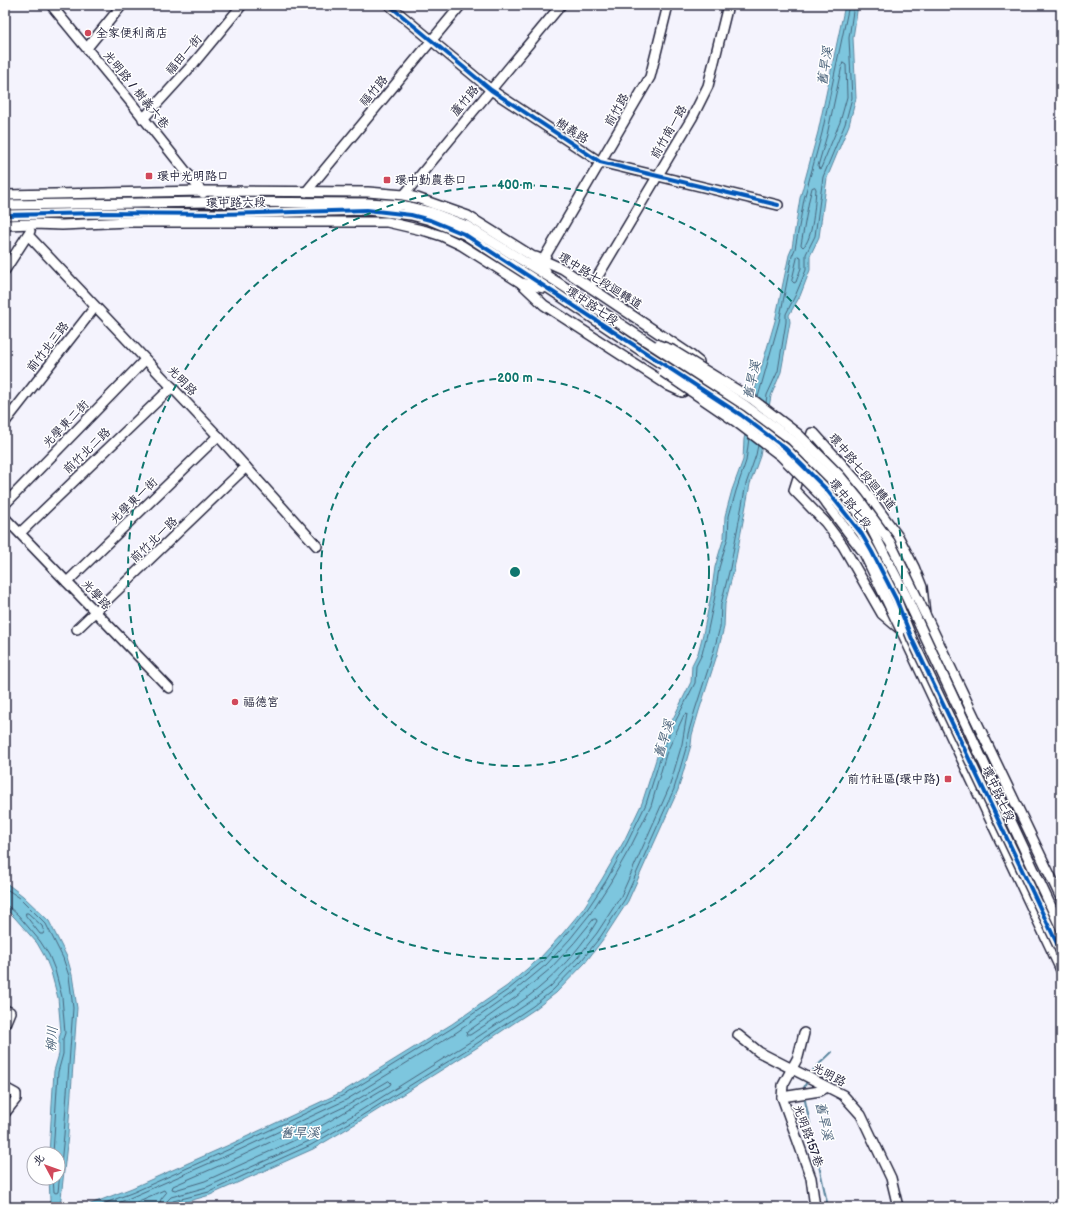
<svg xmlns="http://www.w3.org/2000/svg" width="1066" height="1212" viewBox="0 0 1066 1212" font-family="'Balsamiq Sans','LXGW WenKai TC',sans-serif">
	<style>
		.water { fill: #7dc6de; stroke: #59849d }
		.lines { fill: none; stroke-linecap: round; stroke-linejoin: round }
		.shore { stroke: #46647c; stroke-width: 1 }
		.stream { stroke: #59849d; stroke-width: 2 }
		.minor-casing { stroke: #22223b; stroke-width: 12 }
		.minor { stroke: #fff; stroke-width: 9 }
		.minor-bridge-casing { stroke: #22223b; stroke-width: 12; stroke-linecap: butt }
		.minor-bridge { stroke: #fff; stroke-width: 9 }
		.cycleway-casing { stroke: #fff; stroke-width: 6 }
		.cycleway { stroke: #0057b8; stroke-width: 4 }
		.ring { fill: none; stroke: #0f766e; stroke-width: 2; stroke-dasharray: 7 5 }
		.poi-dot { fill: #d1495b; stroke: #fff; stroke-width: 1.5 }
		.labels { text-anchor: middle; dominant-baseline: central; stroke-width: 3; stroke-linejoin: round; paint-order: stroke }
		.poi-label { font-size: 12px; fill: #22223b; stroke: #fff; text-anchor: start }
		.street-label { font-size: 12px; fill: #22223b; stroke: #fff }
		.water-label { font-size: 13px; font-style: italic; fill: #425b74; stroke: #fff }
		.centre { fill: #0f766e; stroke: #fff; stroke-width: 2 }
		.ring-label { font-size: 12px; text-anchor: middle; font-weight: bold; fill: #0f766e; stroke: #fff; stroke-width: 3; stroke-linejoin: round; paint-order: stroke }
	</style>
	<rect width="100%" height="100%" fill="#f4f3fd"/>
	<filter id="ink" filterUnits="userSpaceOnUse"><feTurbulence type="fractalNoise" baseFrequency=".025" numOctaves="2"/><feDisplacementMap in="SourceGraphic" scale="8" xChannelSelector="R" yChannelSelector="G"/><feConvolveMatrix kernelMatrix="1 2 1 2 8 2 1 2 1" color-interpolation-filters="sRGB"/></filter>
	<g filter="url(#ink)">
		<!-- water -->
		<g class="water">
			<path d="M845,5h13l-5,33 3,60 -7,27 -22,53 -8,59 -9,19v14l-10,26 -11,19 1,7 -9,50 -10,24 -11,60 -10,28 -16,85 -9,35 -1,23 -7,28 -18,56 -7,24 -1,10 -13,45 -50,111 -24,37 -19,25 -29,30 -21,16 -57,38 -118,74 -47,28 -103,46 -42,12h-85l49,-19 99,-44 111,-52 110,-68 55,-38 33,-28 23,-25 20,-24 19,-30 22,-38 18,-38 20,-62 29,-59 1,-17 6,-12 5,-19 8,-38 4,-29 9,-30 1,-21 7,-26 11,-30 1,-21 13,-57 18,-61 14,-66 3,-7 8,-50 18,-66z"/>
			<path d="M5,882l18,14 26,25 18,36 5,18 5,33 -9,127 -8,72h-11l1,-7 -1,-22h9v-24h-9l5,-83 5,-17v-16l2,-6 -3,-34 -7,-26 -6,-15 -8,-14 -22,-25 -10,-10z"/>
		</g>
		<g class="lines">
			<!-- shore -->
			<g class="shore">
				<path d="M843,63l3,2 1,32 -7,25 -19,46 -2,1 -1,-3 9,-31z"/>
				<path d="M815,187l1,2c-1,13 -3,51 -13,58l-2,-2 8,-45 3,-12z"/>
				<path d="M798,256l3,1v11l-5,14 -2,1 -2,-2z"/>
				<path d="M758,397l21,-75 13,-66 3,-7 9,-50 18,-66 27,-128"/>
				<path d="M766,403l1,-8 11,-24 8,-49v-8l10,-20 10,-24v-16l9,-18 8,-59 22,-53 7,-26 -3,-60 5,-33"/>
				<path d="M5,888l15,10 26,26 17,34 6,18 4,32 -9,127 -6,57 -2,1 -2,-1 -1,-14"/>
				<path d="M5,906l4,1 9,8 22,26 9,14 6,15 7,27 3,36 -2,6v15l-5,18 -5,82"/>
				<path d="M26,913h2l14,13 2,6 -1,2h-3l-14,-18z"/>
				<path d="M594,919h2l1,2c-12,21 -33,45 -51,61 -23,21 -51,36 -76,53h-4l1,-3 49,-35 34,-28 24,-26z"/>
				<path d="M389,1081l2,2 -1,2 -84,50 -101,46 -30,9 -3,-1 1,-3 64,-28 111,-53z"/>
				<path d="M95,1207l39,-15 98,-44 112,-53 110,-68 55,-38 34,-28 23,-26 20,-24 20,-30 21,-38 19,-39 16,-51 9,-23 24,-47 1,-17 6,-12 5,-20 8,-38 4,-28 9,-31 1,-21 7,-25 10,-30 3,-23"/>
				<path d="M109,1207l126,-55 111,-52 111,-68 55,-39 34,-28 24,-26 20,-25 20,-31 21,-37 20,-40 15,-52 18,-39 3,-1 -5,30 -13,44 -48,108 -24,37 -19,24 -28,30 -20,15 -57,38 -118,74 -46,27 -102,46 -36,10 -4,4 -2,6"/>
				<path d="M125,1207l39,-17 2,3 -5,6 -2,8"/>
				<path d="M170,1207l1,-3 2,-3 36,-9 53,-25 49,-22 47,-27 118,-74 57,-38 20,-16 29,-30 19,-24 24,-37 49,-110 13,-44 1,-11 7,-24 18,-56 7,-27 1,-23 9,-36 16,-84 10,-29 2,-10"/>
			</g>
			<!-- stream -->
			<g class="stream">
				<path d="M810,1076l4,-7 18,-17"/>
				<path d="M803,1092v-2l5,-11"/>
				<path d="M804,1096l24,111"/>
			</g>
			<!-- minor casing -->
			<g class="minor-casing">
				<g id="minor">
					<path d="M51,5l78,95 74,93"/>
					<path d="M389,5l102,85 109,72 178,43"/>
					<path d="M87,48l35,-43"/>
					<path d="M143,119l51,-56 48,-58"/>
					<path d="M306,192l155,-187"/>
					<path d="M5,195l197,-4 166,1 36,3 13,3 51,18 64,40 14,15"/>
					<path d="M404,195l157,-190"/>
					<path d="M5,205l205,-3 158,1 34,2 28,7 37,14 90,56 89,59"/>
					<path d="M5,215l95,-2 120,1 147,-4 44,5 19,5 34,14 87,56 89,60"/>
					<path d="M5,225l29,-1 28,1 67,-3h258l39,9 16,5 19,9 60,38 23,5"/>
					<path d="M28,235l190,201 99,110"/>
					<path d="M543,260l107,-183 18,-72"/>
					<path d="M5,270l25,-39"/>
					<path d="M595,281l97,-163 16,-32 20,-81"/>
					<path d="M522,284l22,21 125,81 13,6c11,-4 18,-19 17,-30l-11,-9 -125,-84 -27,-12"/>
					<path d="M5,422l90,-115"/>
					<path d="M5,504l140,-144"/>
					<path d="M5,518l164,170"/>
					<path d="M20,533l152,-146"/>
					<path d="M67,582l151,-146"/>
					<path d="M77,629l169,-162"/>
					<path d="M1061,898l-136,-284 -3,-27 -8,-20 -15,-29 -36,-50 -49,-55h-2l-18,57 31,32 18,24 39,68 19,16 160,340"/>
					<path d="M5,1010l5,2 -5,12"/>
					<path d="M804,1033l-6,24 -15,28 -1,12 29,81 4,29"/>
					<path d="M738,1035l21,17 84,43 18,20 30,63 7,29"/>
					<path d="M5,1088l11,6v5l-11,14"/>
					<path d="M782,1097l38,-6 7,-4"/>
				</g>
			</g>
			<!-- minor -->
			<use href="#minor" class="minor"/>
			<!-- minor-bridge casing -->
			<g class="minor-bridge-casing">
				<g id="minor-bridge">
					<path d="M646,341l100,65 46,34 43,43 36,45 34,66 156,334"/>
					<path d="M658,345l14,5 80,49 46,35 42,42 18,22 32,44 35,72"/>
					<path d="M640,350l101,65 44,33 41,41 35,44 11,19 24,47 16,40 149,313"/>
					<path d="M663,372l72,49 46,35 38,38 45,59 37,77"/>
				</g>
			</g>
			<!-- minor-bridge -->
			<use href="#minor-bridge" class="minor-bridge"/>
			<!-- cycleway casing -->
			<g class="cycleway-casing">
				<g id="cycleway">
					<path d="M389,5l102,85 109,72 178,43"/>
					<path d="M5,215l95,-2 120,1 147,-4 44,5 19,5 34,14 277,181 44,33 41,41 35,44 11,19 24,47 16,40 149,313"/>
				</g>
			</g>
			<!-- cycleway -->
			<use href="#cycleway" class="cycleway"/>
		</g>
	</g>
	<!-- distance rings -->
	<g class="ring">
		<circle cx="515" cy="572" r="194"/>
		<circle cx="515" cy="572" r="387"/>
	</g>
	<!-- markers -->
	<g class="poi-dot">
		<circle cx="88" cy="33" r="4"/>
		<rect x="145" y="172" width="8" height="8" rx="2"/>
		<rect x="383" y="176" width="8" height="8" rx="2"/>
		<circle cx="235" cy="702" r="4"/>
		<rect x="944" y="775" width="8" height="8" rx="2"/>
	</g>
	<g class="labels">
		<!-- poi labels -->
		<g class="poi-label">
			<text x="96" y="33">全家便利商店</text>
			<text x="157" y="176">環中光明路口</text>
			<text x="395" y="180">環中勤農巷口</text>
			<text x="243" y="702">福德宮</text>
			<text x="940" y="779" text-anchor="end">前竹社區(環中路)</text>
		</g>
		<!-- street labels -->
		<g class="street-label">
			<text transform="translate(184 55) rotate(-49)">福田一街</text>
			<text transform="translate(136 90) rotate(51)">光明路 / 樹義六巷</text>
			<text transform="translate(374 91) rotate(-50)">福竹路</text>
			<text transform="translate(465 101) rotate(-50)">蘆竹路</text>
			<text transform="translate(617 110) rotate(-60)">前竹路</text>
			<text transform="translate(572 131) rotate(33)">樹義路</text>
			<text transform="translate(669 132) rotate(-60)">前竹南一路</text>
			<text transform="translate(236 203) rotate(-1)">環中路六段</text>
			<text transform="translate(600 281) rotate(32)">環中路七段迴轉道</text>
			<text transform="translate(592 306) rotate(34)">環中路七段</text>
			<text transform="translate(48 347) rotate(-52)">前竹北三路</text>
			<text transform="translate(182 381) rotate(46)">光明路</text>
			<text transform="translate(66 424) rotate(-46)">光學東二街</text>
			<text transform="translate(87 451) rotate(-44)">前竹北二路</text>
			<text transform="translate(862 472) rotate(50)">環中路七段迴轉道</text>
			<text transform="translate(134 501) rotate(-44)">光學東一街</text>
			<text transform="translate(850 504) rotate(52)">環中路七段</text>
			<text transform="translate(154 540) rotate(-44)">前竹北一路</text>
			<text transform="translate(96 595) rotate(47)">光學路</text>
			<text transform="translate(998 794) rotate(65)">環中路七段</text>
			<text transform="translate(829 1075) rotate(28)">光明路</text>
			<text transform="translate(808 1136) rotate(70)">光明路157巷</text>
		</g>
		<!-- water labels -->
		<g class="water-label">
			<text transform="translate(825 66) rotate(-81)">舊旱溪</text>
			<text transform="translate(752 380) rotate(-78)">舊旱溪</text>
			<text transform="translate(664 739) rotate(-73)">舊旱溪</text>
			<text transform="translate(52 1039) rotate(-85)">柳川</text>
			<text transform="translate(824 1121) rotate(78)">舊旱溪</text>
			<text x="300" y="1133">舊旱溪</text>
		</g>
	</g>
	<circle cx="515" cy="572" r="6" class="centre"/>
	<g class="ring-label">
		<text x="515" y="189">400 m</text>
		<text x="515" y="382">200 m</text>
	</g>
	<!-- margin -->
	<rect width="1066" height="1212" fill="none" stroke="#fff" stroke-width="20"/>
	<rect x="10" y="10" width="1046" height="1192" fill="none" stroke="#22223b" stroke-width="1.5" filter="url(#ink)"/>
	<!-- north arrow -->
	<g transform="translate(46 1166) rotate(311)"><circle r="19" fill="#ffffff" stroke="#a7a7b1"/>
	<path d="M0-3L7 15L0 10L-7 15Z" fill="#d1495b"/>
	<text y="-6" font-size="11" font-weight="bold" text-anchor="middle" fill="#22223b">北</text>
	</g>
</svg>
